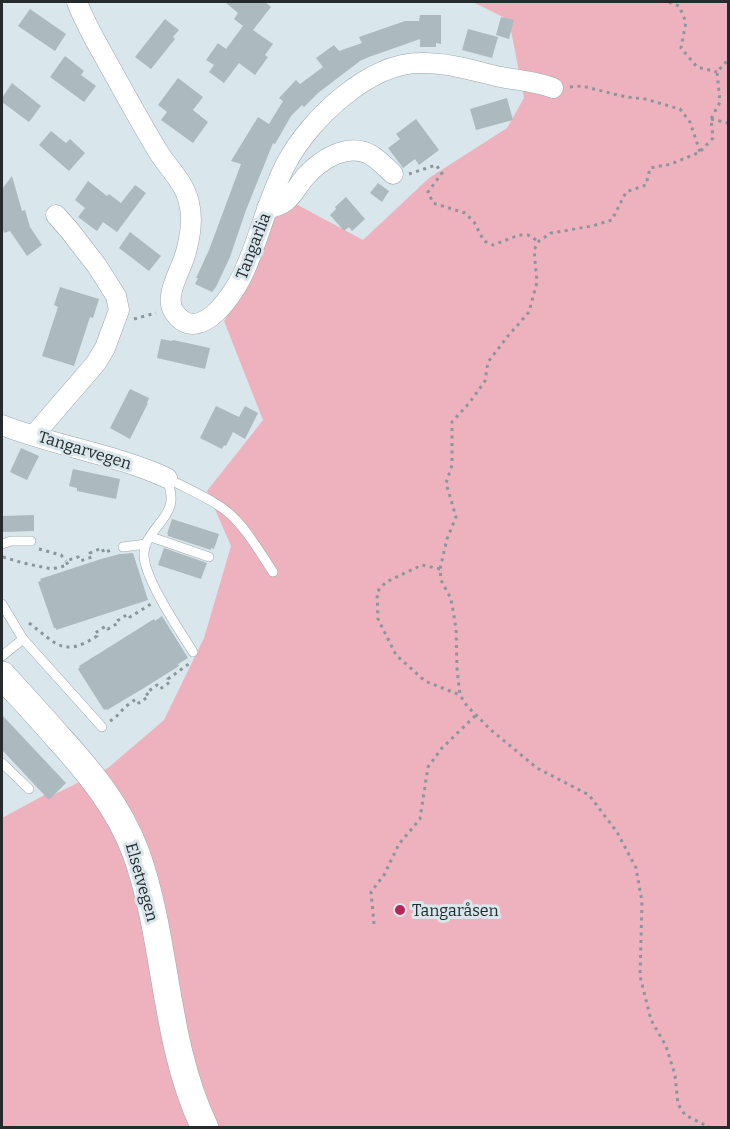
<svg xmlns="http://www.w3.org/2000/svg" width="730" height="1129" viewBox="0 0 730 1129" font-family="Bitter,serif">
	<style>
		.green { fill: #eeb2be }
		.building { fill: #acb9be }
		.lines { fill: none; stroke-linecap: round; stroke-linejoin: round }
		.lane-casing { stroke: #9aa7ac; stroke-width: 10 }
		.street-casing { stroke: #9aa7ac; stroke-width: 21 }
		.secondary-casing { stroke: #9aa7ac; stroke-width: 28 }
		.path { stroke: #8c969a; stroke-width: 3; stroke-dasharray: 3 4.5; stroke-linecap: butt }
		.lane { stroke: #fff; stroke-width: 9 }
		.street { stroke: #fff; stroke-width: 20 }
		.secondary { stroke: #fff; stroke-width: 27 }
		.poi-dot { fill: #b42558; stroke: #d9e6ec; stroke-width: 2 }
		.labels { text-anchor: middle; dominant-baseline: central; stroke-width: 6; stroke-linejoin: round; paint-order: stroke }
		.street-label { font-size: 16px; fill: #252a2c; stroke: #d9e6ec }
		.poi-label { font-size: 16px; fill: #252a2c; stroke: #d9e6ec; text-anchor: start }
	</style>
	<rect width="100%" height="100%" fill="#d9e6ec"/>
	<!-- green -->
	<path class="green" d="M473,2h255v1125l-726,1v-310l48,-26 -1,5 59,-29 56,-48 40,-82 27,-92 -24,-55 56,-71 -39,-99 21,-33 26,-69 25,-15 67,36 66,-62 78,-50 17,-30 -15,-78z"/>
	<!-- building -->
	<g class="building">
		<path d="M225,2h40l6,5 -18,23 20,14 -8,11 3,2 -13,18 -16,-12 -15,20 -15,-11 5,-7 -8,-5 12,-17 8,6 17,-23 -9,-7 4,-6z"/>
		<path d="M30,9l36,25 -11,17 -37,-25z"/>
		<path d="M420,15h21v29l-5,-1v4h-16v-8l-51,18 -9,4 -42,32 -14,14 -2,-2 -11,11 -16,28 -2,-1 -27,67 -16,47 -14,30 -4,5 -17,-8 3,-6h-2l13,-28 32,-86 -10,-3 27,-44 11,7 14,-23 -4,-3 17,-18 4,4 23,-17 -7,-9 18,-13 5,6 23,-8 -3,-6 46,-16h14z"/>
		<path d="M501,17l13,3 -5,19 -13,-4z"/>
		<path d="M165,19l14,11 -6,7 2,2 -24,30 -16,-12z"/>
		<path d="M468,29l30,8 -6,21 -30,-8z"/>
		<path d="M65,56l19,15 -3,4 15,11 -12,16 -34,-25z"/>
		<path d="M178,78l25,19 -10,13 15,12 -15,21 -32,-23 6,-8 -9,-7z"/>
		<path d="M12,83l29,23 -12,16 -27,-20v-4z"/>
		<path d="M507,98l6,22 -37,10 -6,-21z"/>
		<path d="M416,119l23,31 -20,15 -4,-6 -12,9 -15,-20 12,-9 -4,-5z"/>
		<path d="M51,131l15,12 4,-4 15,14 -16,18 -30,-26z"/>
		<path d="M12,176l10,35 3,-1 5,17 12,18 -15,11 -17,-25 -6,2 -2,-8v-36z"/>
		<path d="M88,181l19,15 2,-2 12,9 14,-18 11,8 -29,39 -14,-10 -6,9 -19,-14 7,-9 -10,-8z"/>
		<path d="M378,183l11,8 -7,11 -12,-9z"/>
		<path d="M346,197l19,22 -13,12 -3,-4 -5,4 -14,-16 6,-6 -1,-2z"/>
		<path d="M130,232l31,24 -12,15 -30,-23z"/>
		<path d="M60,287l39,12 -6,19 -3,-1 -16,49 -32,-10 16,-49 -4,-2z"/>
		<path d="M161,339l11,2 1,-1 37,8 -5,21 -48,-11z"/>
		<path d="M130,389l19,9 -2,5h1l-18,36 -20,-11z"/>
		<path d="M216,406l23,11 6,-11 13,7 -13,26 -12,-7 -7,14 -2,-1 -2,4 -22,-11z"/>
		<path d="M21,448l18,8 -12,24 -17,-8z"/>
		<path d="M73,469l47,10 -4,20 -39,-8v-3l-8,-2z"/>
		<path d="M34,515v16l-32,1v-16z"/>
		<path d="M172,519l47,15 -5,15 -3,-1v2l-43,-14v-2h-1z"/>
		<path d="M164,548l43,15 -6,16 -43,-14z"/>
		<path d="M133,553l15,47 -92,30v-2h-2l-16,-46 3,-1 -1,-2 61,-20 19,-5z"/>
		<path d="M162,616l26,42 -10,6 1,2 -35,22 -37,22 -1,-1 -2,1 -26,-41 2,-2 -1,-1 75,-47 1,2z"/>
		<path d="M2,715l64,68 -17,17 -47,-50z"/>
	</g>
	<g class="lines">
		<!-- lane casing -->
		<g class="lane-casing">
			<g id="lane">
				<path d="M167,478c2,8 5,15 4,23 -2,19 -27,33 -27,53 -1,23 36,77 49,98"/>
				<path d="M167,478c20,11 53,24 68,41 15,15 26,35 38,53"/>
				<path d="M151,537l58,20"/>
				<path d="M2,544l9,-3h20"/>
				<path d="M123,547l23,-3"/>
				<path d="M2,604l21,35"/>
				<path d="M2,656l21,-17 79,88"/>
				<path d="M2,763l27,26"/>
			</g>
		</g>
		<!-- street casing -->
		<g class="street-casing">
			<g id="street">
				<path d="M77,2c7,19 18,38 28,56 18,32 35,64 54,95 10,16 26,30 30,50 4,15 1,34 -3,49 -4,17 -23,44 -12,60 26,37 63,-22 72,-45 15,-34 23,-72 41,-105 23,-43 82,-99 133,-99 25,-1 51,7 76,13 18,4 39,5 57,12"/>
				<path d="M267,208c23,-3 25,-15 38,-31 16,-18 43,-35 66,-22 8,5 15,12 22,19"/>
				<path d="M2,425c53,21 112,29 165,53"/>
				<path d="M34,435l62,-72 9,-15 14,-38 -3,-14 -19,-30 -27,-35 -14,-16"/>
			</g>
		</g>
		<!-- secondary casing -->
		<g class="secondary-casing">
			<path id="secondary" d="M2,675c18,20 37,40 55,61 32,35 62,71 79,117 32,89 27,188 69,275"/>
		</g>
		<!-- path -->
		<g class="path">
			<path d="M669,2l10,4 7,16 -5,26 16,19 20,5"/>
			<path d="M570,87l12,-1 44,11 19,2 35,10 10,13 10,30"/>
			<path d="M711,119l17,4"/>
			<path d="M409,174l27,-9 6,8 -14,19 5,11 32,10 9,9 10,19 9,4 26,-10h9l10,6"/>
			<path d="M134,319l22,-6"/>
			<path d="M39,549l22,6 5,6"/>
			<path d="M3,557l20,6 29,6 16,-4 -2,-4 12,-4 2,4 12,-4 -2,-4 12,-5 2,5 9,-4"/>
			<path d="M440,569l-18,-4 -36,17 -9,10 1,27 18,36 29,26 35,14"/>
			<path d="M29,623c28,21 34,35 68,13l-2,-3 11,-7 2,3 10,-6 -1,-2 11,-7 2,3 21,-13"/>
			<path d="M110,721l5,-3 10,-11 11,-8 3,4 10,-7 -3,-3 11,-8 3,4 10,-7 -2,-3 22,-16"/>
			<path d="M374,924l-3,-32 13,-17 15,-31 21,-25 8,-52 14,-19 34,-33"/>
			<path d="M711,1128l-26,-13 -7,-11 -3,-29 -9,-29 -15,-26 -11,-44 2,-74 -6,-34 -19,-36 -28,-37 -52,-27 -46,-38 -24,-24 -7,-11 -3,-26 -1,-41 -5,-29 -10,-19 -1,-11 7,-30 9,-22 -10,-34 6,-18v-43l18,-20 15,-21 3,-19 20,-26 21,-24 8,-30 -3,-32 5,-9 12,-8 41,-7 20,-6 14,-28 20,-7 4,-17 21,-4 29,-12 13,-14 -2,-19 9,-17 -3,-30 11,-12"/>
		</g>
		<!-- lane -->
		<use href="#lane" class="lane"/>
		<!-- street -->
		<use href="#street" class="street"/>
		<!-- secondary -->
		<use href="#secondary" class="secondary"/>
	</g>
	<!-- markers -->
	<circle class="poi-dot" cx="400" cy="910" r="6"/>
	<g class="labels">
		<!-- street labels -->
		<g class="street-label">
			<text transform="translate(253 246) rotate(-69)">Tangarlia</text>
			<text transform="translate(85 450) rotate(17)">Tangarvegen</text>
			<text transform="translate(142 882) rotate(74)">Elsetvegen</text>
		</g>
		<!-- poi labels -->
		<g class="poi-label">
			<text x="412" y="910">Tangaråsen</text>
		</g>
	</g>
	<!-- border -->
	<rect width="730" height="1129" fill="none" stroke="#252a2c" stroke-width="6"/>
</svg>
